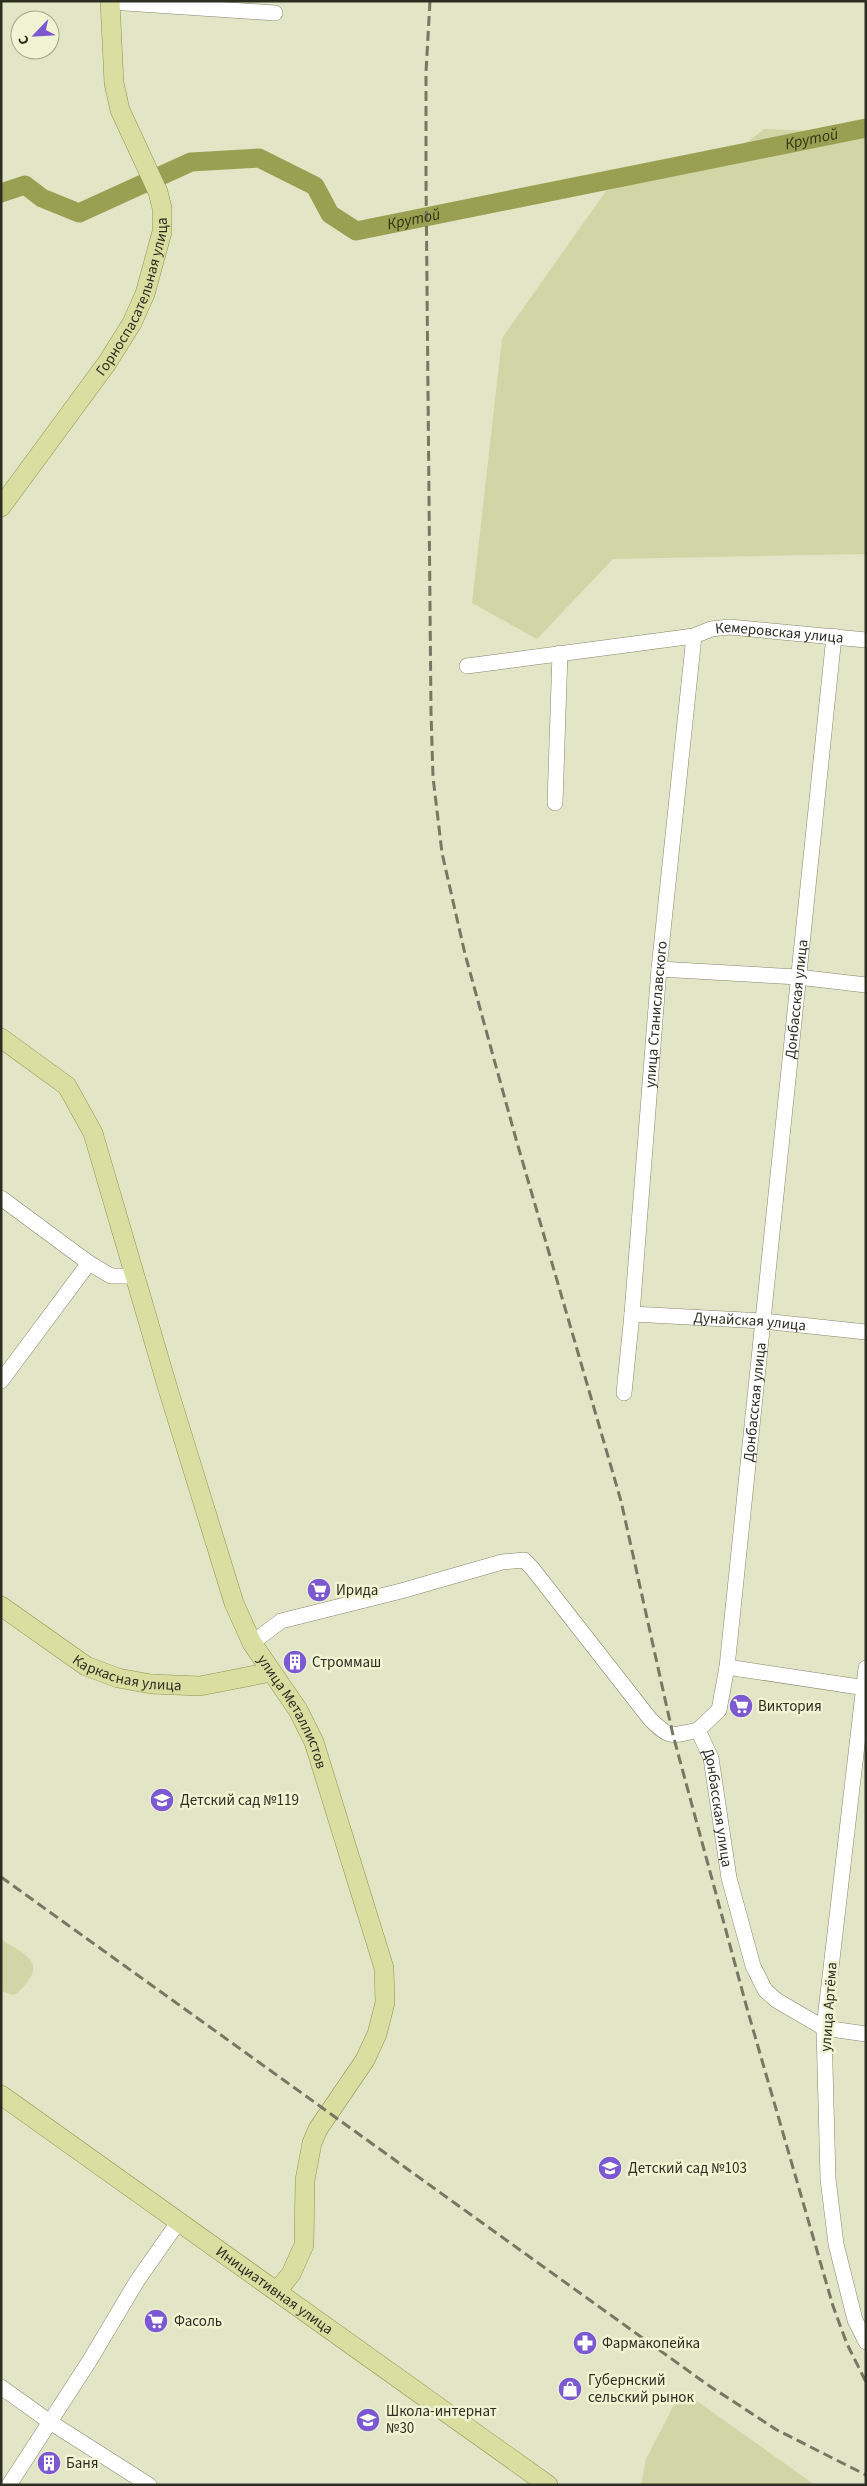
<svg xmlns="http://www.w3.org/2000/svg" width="867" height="2486" viewBox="0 0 867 2486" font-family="'Source Sans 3',sans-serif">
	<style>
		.green { fill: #d1d6a7 }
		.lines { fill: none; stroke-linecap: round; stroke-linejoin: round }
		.river { stroke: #9aa052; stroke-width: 19 }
		.minor-casing { stroke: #84886b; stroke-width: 16 }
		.major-casing { stroke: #8e934c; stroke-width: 20 }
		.minor { stroke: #fff; stroke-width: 15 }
		.major { stroke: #dadfa1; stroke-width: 19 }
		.rail { stroke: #767864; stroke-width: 3; stroke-dasharray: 10 5; stroke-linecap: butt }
		.labels { text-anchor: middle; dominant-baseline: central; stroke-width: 5; stroke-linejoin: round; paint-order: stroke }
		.street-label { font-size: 15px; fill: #2d2e22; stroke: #f0f4d3 }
		.poi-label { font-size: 15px; fill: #2d2e22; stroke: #f0f4d3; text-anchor: start }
		.water-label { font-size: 16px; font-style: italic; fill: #323412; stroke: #f0f4d3 }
	</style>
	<rect width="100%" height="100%" fill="#e2e6c6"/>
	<!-- green -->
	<g class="green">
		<path d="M764,129l102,4v421l-253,5 -76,80 -65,-36 30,-265 104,-147 131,-41z"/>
		<path d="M1,1939c17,12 44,21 27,42 -5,6 -8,11 -15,14l-12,-4z"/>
		<path d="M676,2401h21l118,84h-174l5,-26z"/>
	</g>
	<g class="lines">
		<!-- river -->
		<path class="river" id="s1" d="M1,193l24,-8 17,13 37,15 112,-51 68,-4 56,28 15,28 26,17 510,-103"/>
		<!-- minor casing -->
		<g class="minor-casing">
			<g id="minor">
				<path d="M110,2l165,11"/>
				<path id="s2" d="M467,666l227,-30 17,-7 18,-2 137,13"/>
				<path d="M555,803l5,-150"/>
				<path d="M659,969l139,8 68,8"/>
				<path d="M1,1198l88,65 22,13h24"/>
				<path id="s3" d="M632,1314l131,7 103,11"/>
				<path d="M1,1381l88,-118"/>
				<path id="s4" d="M624,1393l8,-79 27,-345 35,-333"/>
				<path d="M252,1643l29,-22 120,-30 101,-29 22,-2 8,8 118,151c20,20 20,17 48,11"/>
				<path d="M727,1667l139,21"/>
				<path d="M866,1668l-42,360 4,151 8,65 19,76 11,22"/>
				<path id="s5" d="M698,1730l21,-20 8,-43 107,-1031"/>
				<path id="s6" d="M698,1730l13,28 18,120 24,88 12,24 11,10 48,28 42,6"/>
				<path d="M1,2387l49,35 99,63"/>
				<path d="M9,2485l81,-125 47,-79 42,-60"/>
			</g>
		</g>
		<!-- major casing -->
		<g class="major-casing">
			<g id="major">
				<path id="s7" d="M1,507l106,-144 25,-40 13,-29 17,-62v-24l-4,-16 -38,-82 -6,-27 -4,-82"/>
				<path id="s8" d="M1,1038l66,48 26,47 75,256 66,214 18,40 46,67 16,32 70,226 1,35 -8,31 -12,26 -47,69 -6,14 -7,37 -1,65 -13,29 -14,17"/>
				<path id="s9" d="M1,1606l85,60 32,12 33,6 49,2 71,-14"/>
				<path id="s10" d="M1,2095l547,390"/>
			</g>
		</g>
		<!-- minor -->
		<use href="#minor" class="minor"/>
		<!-- major -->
		<use href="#major" class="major"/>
		<!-- rail -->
		<g class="rail">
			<path d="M430,1l-4,71v106l5,534 2,65 9,76 23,101 51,185 105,362 52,234 75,277 85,294 14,38 19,38"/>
			<path d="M1,1877l707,508 69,45 89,45"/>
		</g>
	</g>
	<!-- icons -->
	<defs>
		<g id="supermarket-disc" transform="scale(1.25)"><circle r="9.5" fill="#7c59d3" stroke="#f0f4d3"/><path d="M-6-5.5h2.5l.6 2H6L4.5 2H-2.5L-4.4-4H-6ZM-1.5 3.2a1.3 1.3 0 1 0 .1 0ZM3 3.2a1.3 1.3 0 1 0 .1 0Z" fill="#fff"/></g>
		<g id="building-disc" transform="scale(1.25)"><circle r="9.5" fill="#7c59d3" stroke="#f0f4d3"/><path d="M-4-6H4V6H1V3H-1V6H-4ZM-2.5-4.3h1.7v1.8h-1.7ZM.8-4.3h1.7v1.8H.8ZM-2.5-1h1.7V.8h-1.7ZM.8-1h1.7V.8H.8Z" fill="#fff"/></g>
		<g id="school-disc" transform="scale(1.25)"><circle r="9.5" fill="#7c59d3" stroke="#f0f4d3"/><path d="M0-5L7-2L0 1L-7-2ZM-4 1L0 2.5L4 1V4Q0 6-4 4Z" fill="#fff"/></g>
		<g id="pharmacy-disc" transform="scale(1.25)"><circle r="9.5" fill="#7c59d3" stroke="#f0f4d3"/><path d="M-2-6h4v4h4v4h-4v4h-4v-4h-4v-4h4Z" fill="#fff"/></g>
		<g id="shop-disc" transform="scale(1.25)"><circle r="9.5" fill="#7c59d3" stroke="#f0f4d3"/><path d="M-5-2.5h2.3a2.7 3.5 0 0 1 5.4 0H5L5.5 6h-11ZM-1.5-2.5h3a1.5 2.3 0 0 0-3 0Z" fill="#fff"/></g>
	</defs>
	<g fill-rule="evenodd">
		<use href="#supermarket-disc" x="319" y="1590"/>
		<use href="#building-disc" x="295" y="1662"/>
		<use href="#supermarket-disc" x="741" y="1706"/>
		<use href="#school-disc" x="162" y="1800"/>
		<use href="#school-disc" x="610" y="2168"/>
		<use href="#supermarket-disc" x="156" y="2321"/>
		<use href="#pharmacy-disc" x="585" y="2343"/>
		<use href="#shop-disc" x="570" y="2389"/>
		<use href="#school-disc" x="368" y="2420"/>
		<use href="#building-disc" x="49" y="2463"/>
	</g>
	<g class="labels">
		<!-- street labels -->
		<g class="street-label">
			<text stroke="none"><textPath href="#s7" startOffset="251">Горноспасательная улица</textPath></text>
			<text stroke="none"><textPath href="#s2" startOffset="316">Кемеровская улица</textPath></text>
			<text stroke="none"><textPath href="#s5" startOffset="744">Донбасская улица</textPath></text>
			<text stroke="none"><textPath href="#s4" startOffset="380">улица Станиславского</textPath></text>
			<text stroke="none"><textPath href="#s3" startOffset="118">Дунайская улица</textPath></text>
			<text stroke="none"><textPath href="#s5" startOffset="339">Донбасская улица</textPath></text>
			<text stroke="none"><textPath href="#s9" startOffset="146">Каркасная улица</textPath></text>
			<text stroke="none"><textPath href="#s8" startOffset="750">улица Металлистов</textPath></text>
			<text stroke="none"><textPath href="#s6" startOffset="81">Донбасская улица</textPath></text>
			<text transform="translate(829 2007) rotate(-86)">улица Артёма</text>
			<text stroke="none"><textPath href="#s10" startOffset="336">Инициативная улица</textPath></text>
		</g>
		<!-- poi labels -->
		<g class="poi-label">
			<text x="336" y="1590">Ирида</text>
			<text x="312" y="1662">Строммаш</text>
			<text x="758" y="1706">Виктория</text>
			<text x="180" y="1800">Детский сад №119</text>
			<text x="628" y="2168">Детский сад №103</text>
			<text x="174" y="2321">Фасоль</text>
			<text x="602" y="2343">Фармакопейка</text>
			<text x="588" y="2380">Губернский<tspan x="588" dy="17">сельский рынок</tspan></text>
			<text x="386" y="2411">Школа-интернат<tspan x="386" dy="17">№30</tspan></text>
			<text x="66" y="2463">Баня</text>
		</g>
		<!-- water labels -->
		<g class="water-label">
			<text stroke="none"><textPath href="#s1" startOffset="868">Крутой</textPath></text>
			<text stroke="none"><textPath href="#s1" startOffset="462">Крутой</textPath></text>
		</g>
	</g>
	<!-- border -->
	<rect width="867" height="2486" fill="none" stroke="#2d2e22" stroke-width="5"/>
	<!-- north arrow -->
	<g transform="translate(35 35) rotate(245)"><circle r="24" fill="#f0f4d3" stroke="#a2a58c"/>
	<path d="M0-4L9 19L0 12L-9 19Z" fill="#7c59d3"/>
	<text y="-8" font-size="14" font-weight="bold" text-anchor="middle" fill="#2d2e22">С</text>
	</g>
</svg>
